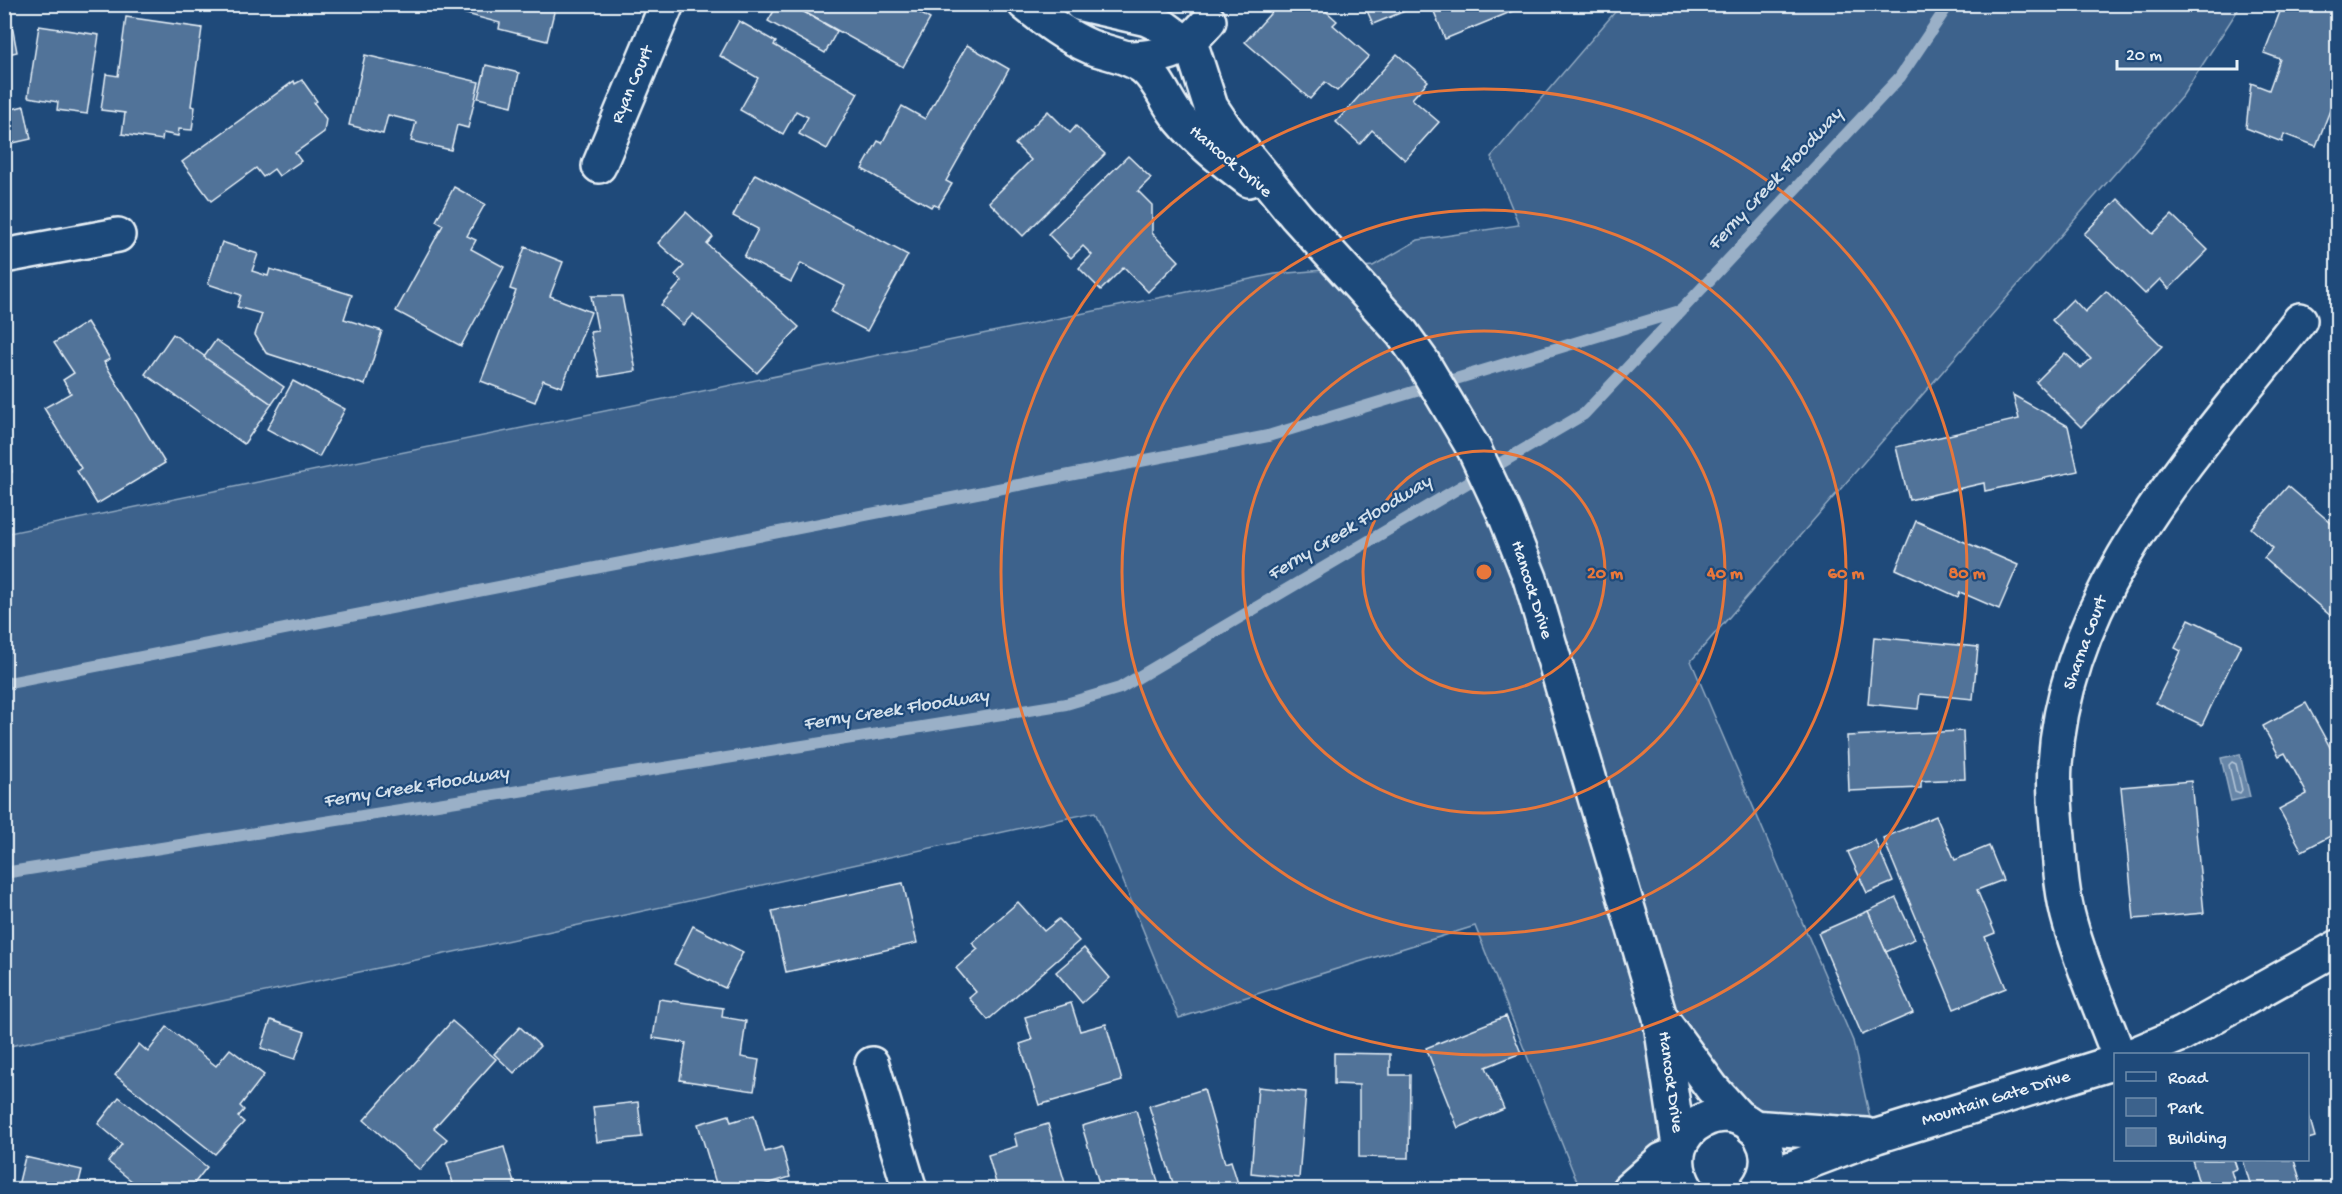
<svg xmlns="http://www.w3.org/2000/svg" width="2342" height="1194" viewBox="0 0 2342 1194" font-family="'Gochi Hand',sans-serif">
	<style>
		.green { fill: #3c628c; stroke: #92aac2; stroke-width: 1.5 }
		.water { fill: #6685a7; stroke: #9ab0c7; stroke-width: 1.5 }
		.lines { fill: none; stroke-linecap: round; stroke-linejoin: round }
		.shore { stroke: #b4c6d8; stroke-width: 1.5 }
		.stream { stroke: #9ab0c7; stroke-width: 12 }
		.building { fill: #517399; stroke: #e8f1f8; stroke-width: 1.5 }
		.minor-casing { stroke: #e8f1f8; stroke-width: 38 }
		.minor { stroke: #1f4a7a; stroke-width: 33 }
		.ring { fill: none; stroke: #e8773b; stroke-width: 3 }
		.labels { text-anchor: middle; dominant-baseline: central; stroke-width: 4.5; stroke-linejoin: round; paint-order: stroke }
		.street-label { font-size: 18px; fill: #e8f1f8; stroke: #1f4a7a }
		.water-label { font-size: 20px; font-style: italic; fill: #d4e1ec; stroke: #1f4a7a }
		.centre { fill: #e8773b; stroke: #1f4a7a; stroke-width: 3 }
		.ring-label { font-size: 18px; text-anchor: middle; font-weight: bold; fill: #e8773b; stroke: #1f4a7a; stroke-width: 4.5; stroke-linejoin: round; paint-order: stroke }
	</style>
	<rect width="100%" height="100%" fill="#1f4a7a"/>
	<filter id="ink" filterUnits="userSpaceOnUse"><feTurbulence type="fractalNoise" baseFrequency=".0167" numOctaves="2"/><feDisplacementMap in="SourceGraphic" scale="12" xChannelSelector="R" yChannelSelector="G"/><feConvolveMatrix kernelMatrix="1 2 1 2 8 2 1 2 1" color-interpolation-filters="sRGB"/></filter>
	<g filter="url(#ink)">
		<!-- green -->
		<path class="green" d="M1621,5h620l-58,90 -492,566 162,380 19,86h-117l-94,-109 18,128 -51,43h-48l-105,-263 -296,92 -84,-206 -594,130 -496,105 -1,-513 1271,-260 98,-8 45,-26 101,-15 -28,-68z"/>
		<!-- water -->
		<path class="water" d="M2240,754l10,43 -19,4 -10,-43z"/>
		<g class="lines">
			<!-- shore -->
			<path class="shore" d="M2232,762l4,2 6,26 -2,3 -5,-2 -6,-26z"/>
			<!-- stream -->
			<g class="stream">
				<path d="M4,684l1264,-248 412,-125"/>
				<path d="M4,873l1062,-169 54,-16 464,-274 316,-337 49,-73"/>
			</g>
		</g>
		<!-- building -->
		<g class="building">
			<path d="M4,4h4l9,48 -13,3z"/>
			<path d="M461,4h95l-9,37 -48,-12 1,-6 -41,-11z"/>
			<path d="M778,4h12l47,27 -12,22 -57,-32z"/>
			<path d="M790,4h115l25,15 -27,48z"/>
			<path d="M1289,4h29l19,17 -4,4 36,31 -32,35 -12,-9 -15,17 -65,-57 32,-36 6,5z"/>
			<path d="M1364,4h46l2,4 -39,16z"/>
			<path d="M1431,4h99l-85,35z"/>
			<path d="M2283,4h55v86l-22,56 -32,-12 -2,8 -36,-14 5,-45 18,7 11,-31 -16,-6z"/>
			<path d="M126,17l76,11 -11,78 4,1 -3,23 -13,-1 -1,7 -15,-3 -1,7 -40,-6 3,-21 -24,-3 5,-36 12,2z"/>
			<path d="M739,21l37,21 -2,3 84,48 -31,56 -28,-15 9,-17 -12,-6 -13,23 -43,-24 18,-32 -38,-22z"/>
			<path d="M39,26l60,9 -12,79 -30,-4 1,-8 -30,-5z"/>
			<path d="M967,45l42,24 -63,112 6,3 -14,23 -5,-3 -2,3 -69,-38 16,-28 4,2 20,-37 23,13z"/>
			<path d="M1397,54l31,27 -16,18 27,23 -34,38 -33,-30 -12,14 -24,-22z"/>
			<path d="M365,55l114,27 -11,46 -11,-3 -6,25 -40,-9 5,-19 -28,-7 -5,19 -34,-9z"/>
			<path d="M486,65l33,8 -7,33 -34,-8z"/>
			<path d="M302,80l15,21 -3,2 12,16 -2,13 -29,21 6,8 -22,15 -5,-7 -11,8 -7,-9 -45,33 -29,-39 112,-81 1,3z"/>
			<path d="M24,106l7,33 -27,6v-34z"/>
			<path d="M1048,111l22,22 6,-7 29,28 -82,82 -34,-34 42,-42 -16,-16z"/>
			<path d="M1128,156l23,22 -13,13 14,14v28l27,28 -31,31 -24,-25 -23,23 -22,-22 13,-13 -9,-9 -12,12 -23,-24z"/>
			<path d="M755,174l153,81 -41,76 -36,-19 14,-26 -44,-23 -10,19 -47,-25 14,-28 -25,-13z"/>
			<path d="M454,187l31,17 -18,32 9,4 -5,9 33,18 -43,79 -65,-35 47,-86 -7,-4z"/>
			<path d="M2118,199l35,35 19,-19 36,35 -39,39 -9,-10 -15,15 -61,-60z"/>
			<path d="M686,212l27,25 -6,7 92,83 -42,46 -64,-59 -10,11 -22,-20 21,-24 -7,-6 9,-9 -26,-23z"/>
			<path d="M222,242l36,12 -6,17 16,5 2,-7 82,26 -8,24 38,12 -17,54 -99,-32 -11,-18 7,-21 -25,-7 4,-12 -33,-11z"/>
			<path d="M525,247l38,15 -13,34 41,16 -29,75 -19,-7 -8,22 -54,-21 35,-90 -6,-2z"/>
			<path d="M2106,291l56,55 -81,81 -45,-45 29,-29 16,15 10,-9 -39,-39 21,-21 12,13z"/>
			<path d="M591,296h31l14,75 -36,6 -10,-45 8,-1z"/>
			<path d="M87,322l23,37 -6,3 61,101 -68,41 -20,-33 4,-3 -37,-60 27,-15 -8,-13 11,-7 -20,-30z"/>
			<path d="M173,334l99,70 -28,40 -99,-70z"/>
			<path d="M216,340l68,47 -12,17 -68,-47z"/>
			<path d="M293,381l52,28 -26,48 -52,-28z"/>
			<path d="M2013,395l55,31 10,45 -93,20 -1,-8 -75,17 -13,-53 123,-28z"/>
			<path d="M4,434l8,38 -8,2z"/>
			<path d="M2288,486l50,43v84l-5,5 -69,-60 9,-10 -22,-20z"/>
			<path d="M1916,521l102,44 -19,44 -39,-17 -2,5 -62,-28z"/>
			<path d="M2189,619l52,25 -39,81 -46,-22 25,-52 -6,-3z"/>
			<path d="M1874,637l104,10 -5,52 -53,-5 -2,15 -50,-5z"/>
			<path d="M2306,703l32,59v70l-36,19 -23,-42 28,-15 -22,-41 -6,3 -16,-30z"/>
			<path d="M1963,731l2,48 -44,2v7l-72,3 -2,-55z"/>
			<path d="M2191,781l13,132 -70,6 -13,-132z"/>
			<path d="M1936,816l19,44 34,-14 14,34 -26,10 18,43 -10,4 21,51 -52,21 -71,-171z"/>
			<path d="M1875,840l18,42 -26,11 -19,-41z"/>
			<path d="M903,883l14,60 -131,29 -14,-61z"/>
			<path d="M1896,898l19,41 -29,13 -18,-41z"/>
			<path d="M1018,902l26,29 15,-12 20,22 -91,79 -19,-22 7,-6 -20,-24 22,-19 -6,-6z"/>
			<path d="M1868,911l45,102 -51,22 -44,-102z"/>
			<path d="M693,926l50,26 -18,36 -51,-24z"/>
			<path d="M1084,948l26,30 -28,25 -26,-31z"/>
			<path d="M659,999l64,9 -1,9 24,4 -5,36 18,3 -5,31 -74,-11 6,-37 -33,-5z"/>
			<path d="M1071,1003l9,28 26,-7 16,57 -83,24 -19,-61 12,-4 -7,-23z"/>
			<path d="M1506,1016l15,37 -35,14 18,42 -46,19 -32,-80z"/>
			<path d="M271,1020l34,12 -10,27 -34,-11z"/>
			<path d="M452,1021l44,38 -62,69 13,11 -27,31 -56,-50z"/>
			<path d="M167,1027l49,39 14,-17 34,26 -24,31 4,4 -6,7 6,5 -29,32 -100,-79 24,-31 9,8z"/>
			<path d="M520,1027l20,19 -26,27 -20,-19z"/>
			<path d="M1334,1053l56,1v21h20l-1,83 -50,-1v-72l-25,-1z"/>
			<path d="M1258,1087l48,5 -7,86 -48,-5z"/>
			<path d="M1204,1089l21,74 6,-2 9,29h-70l-2,-5 5,-2 -24,-77z"/>
			<path d="M119,1097l88,70 -18,23h-46l-35,-28 14,-18 -24,-20z"/>
			<path d="M638,1102l4,35 -45,5 -4,-35z"/>
			<path d="M1136,1110l24,78 4,-1 1,3h-64l-19,-64z"/>
			<path d="M2308,1112l7,25 -7,2z"/>
			<path d="M729,1115l2,7 23,-7 11,37 17,-5 8,30 -42,13h-30l-20,-66z"/>
			<path d="M1048,1124l19,66h-69l-10,-35 29,-9 -3,-12z"/>
			<path d="M504,1147l12,43h-61l-8,-27z"/>
			<path d="M25,1157l57,13 -5,20h-60z"/>
			<path d="M2192,1160h42l3,9 -6,2 6,19h-36z"/>
			<path d="M2243,1160h51l8,26 -14,4h-36z"/>
			<path d="M2071,1184l1,6h-21z"/>
		</g>
		<g class="lines">
			<!-- minor casing -->
			<g class="minor-casing">
				<g id="minor">
					<path d="M1025,4c21,17 42,33 66,43 18,7 36,8 52,20 17,13 23,36 37,52 20,24 45,43 69,61"/>
					<path d="M1081,4l66,15 17,8 23,17 7,10 17,53 16,24 69,85 106,117 20,28 52,88 31,66 25,63 130,439 19,129"/>
					<path d="M1130,58c42,-2 51,-5 79,-37"/>
					<path d="M599,166l68,-162"/>
					<path d="M4,256l114,-21"/>
					<path d="M1663,1021l49,67 27,30"/>
					<path d="M2118,1054c-16,-43 -36,-87 -48,-131 -8,-27 -10,-58 -12,-86 -2,-24 -5,-48 -3,-72 10,-176 142,-313 245,-445"/>
					<path d="M2135,1054l47,-20 156,-87"/>
					<path d="M872,1064l38,126"/>
					<path d="M1752,1127l114,8"/>
					<path d="M1762,1182l14,-8 101,-38 239,-74"/>
					<path d="M1628,1190l34,-30 15,-6"/>
					<path d="M1687,1190c-39,-63 55,-107 78,-44 5,15 1,31 -9,44"/>
				</g>
			</g>
			<!-- minor -->
			<use href="#minor" class="minor"/>
		</g>
	</g>
	<!-- distance rings -->
	<g class="ring">
		<circle cx="1484" cy="572" r="121"/>
		<circle cx="1484" cy="572" r="241"/>
		<circle cx="1484" cy="572" r="362"/>
		<circle cx="1484" cy="572" r="483"/>
	</g>
	<g class="labels">
		<!-- street labels -->
		<g class="street-label">
			<text transform="translate(633 85) rotate(-67)">Ryan Court</text>
			<text transform="translate(1230 162) rotate(40)">Hancock Drive</text>
			<text transform="translate(1531 590) rotate(72)">Hancock Drive</text>
			<text transform="translate(2086 643) rotate(-70)">Sharna Court</text>
			<text transform="translate(1670 1082) rotate(82)">Hancock Drive</text>
			<text transform="translate(1996 1099) rotate(-17)">Mountain Gate Drive</text>
		</g>
		<!-- water labels -->
		<g class="water-label">
			<text transform="translate(1776 180) rotate(-47)">Ferny Creek Floodway</text>
			<text transform="translate(1350 529) rotate(-31)">Ferny Creek Floodway</text>
			<text transform="translate(896 711) rotate(-9)">Ferny Creek Floodway</text>
			<text transform="translate(416 788) rotate(-9)">Ferny Creek Floodway</text>
		</g>
	</g>
	<circle cx="1484" cy="572" r="9" class="centre"/>
	<g class="ring-label">
		<text x="1605" y="578">20 m</text>
		<text x="1725" y="578">40 m</text>
		<text x="1846" y="578">60 m</text>
		<text x="1967" y="578">80 m</text>
	</g>
	<!-- margin -->
	<rect width="2342" height="1194" fill="none" stroke="#1f4a7a" stroke-width="24"/>
	<rect x="12" y="12" width="2318" height="1170" fill="none" stroke="#e8f1f8" stroke-width="2" filter="url(#ink)"/>
	<!-- legend -->
	<rect x="2114" y="1053" width="195" height="108" fill="#1f4a7a" stroke="#6f8dac" stroke-width="1.5"/>
	<rect x="2126" y="1072" width="30" height="9" fill="#1f4a7a" stroke="#6f8dac" stroke-width="1.5"/>
	<text x="2168" y="1083" font-size="18" fill="#e8f1f8">Road</text>
	<rect x="2126" y="1098" width="30" height="18" fill="#3c628c" stroke="#6f8dac" stroke-width="1.5"/>
	<text x="2168" y="1113" font-size="18" fill="#e8f1f8">Park</text>
	<rect x="2126" y="1128" width="30" height="18" fill="#517399" stroke="#6f8dac" stroke-width="1.5"/>
	<text x="2168" y="1143" font-size="18" fill="#e8f1f8">Building</text>
	<!-- scale -->
	<path d="M2117 60v9h120v-9" fill="none" stroke="#e8f1f8" stroke-width="3"/>
	<text x="2126" y="60" font-size="18" fill="#e8f1f8" stroke="#1f4a7a" stroke-width="4.5" paint-order="stroke">20 m</text>
</svg>
